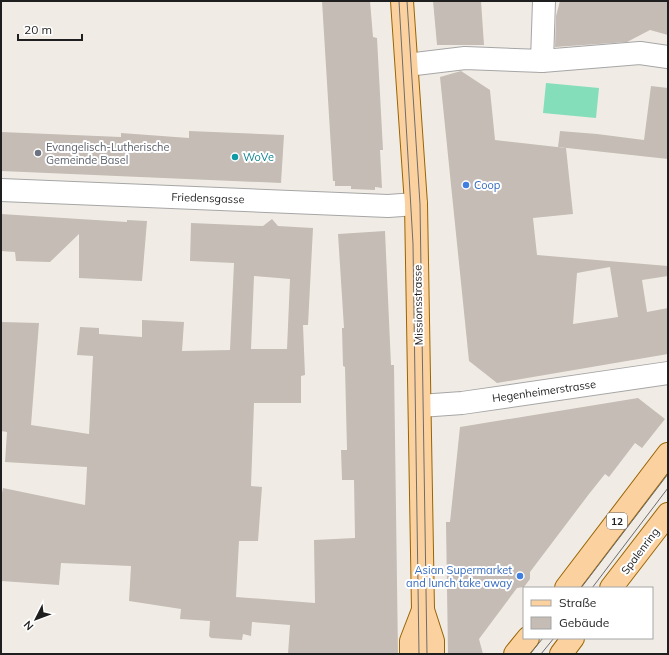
<svg xmlns="http://www.w3.org/2000/svg" width="669" height="655" viewBox="0 0 669 655" font-family="Mulish,sans-serif">
	<style>
		.pitch { fill: #84deba }
		.building { fill: #c4bcb5; fill-rule: evenodd }
		.lines { fill: none; stroke-linecap: round; stroke-linejoin: round }
		.minor-casing { stroke: #a6a6a6; stroke-width: 24 }
		.major-casing { stroke: #996401; stroke-width: 24 }
		.minor { stroke: #fff; stroke-width: 22 }
		.major { stroke: #fbd29f; stroke-width: 22 }
		.tram { stroke: #6d6d6d; stroke-width: 1 }
		.worship-dot { fill: #6b7280; stroke: #fff; stroke-width: 1.5 }
		.culture-dot { fill: #0f9aa8; stroke: #fff; stroke-width: 1.5 }
		.shop-dot { fill: #3f7fe0; stroke: #fff; stroke-width: 1.5 }
		.labels { text-anchor: middle; dominant-baseline: central; stroke-width: 4; stroke-linejoin: round; paint-order: stroke }
		.shield { fill: #fff; stroke: #626262; stroke-width: 1 }
		.shield-label { font-size: 10px; font-weight: bold; fill: #1f1f1f }
		.worship-label { font-size: 11px; fill: #5b616d; stroke: #fff; text-anchor: start }
		.culture-label { font-size: 11px; fill: #0d838f; stroke: #fff; text-anchor: start }
		.shop-label { font-size: 11px; fill: #366cbe; stroke: #fff; text-anchor: start }
		.street-label { font-size: 11px; fill: #1f1f1f; stroke: #fff }
	</style>
	<rect width="100%" height="100%" fill="#f0ece5"/>
	<!-- pitch -->
	<path class="pitch" d="M546,83l53,5 -3,30 -53,-5z"/>
	<!-- building -->
	<g class="building">
		<path d="M322,1h48l3,36 4,1 6,112h-3l2,38 -7,-1v3l-24,-1v-3h-16v-5h-2z"/>
		<path d="M433,1h48l3,44h-47z"/>
		<path d="M560,1h108v34l-18,-5 -23,12 -72,5 1,-31z"/>
		<path d="M461,71l29,19 5,50 71,8 7,66 -40,4 4,37 131,11v10l-26,4 5,32 21,-4v46l-171,29 -28,-22 -29,-284zM610,267l8,50 -45,7 4,-51z"/>
		<path d="M651,86l17,2v71l-110,-12 2,-16 37,3 47,6z"/>
		<path d="M189,131l95,4 -3,48 -280,-12v-39l120,5v-4l68,5z"/>
		<path d="M1,214l126,8v-2l20,1 -5,60 -63,-3v-44l-29,28 -34,-1 -1,-9 -14,-1z"/>
		<path d="M272,219l6,7 35,2 -5,97h-5l2,50 -4,1v27h-47l-3,83 11,1 -4,54h-19l-3,56 79,6 -1,-63 41,-2 -1,-58h-12l-1,-30h6l-2,-83 -2,-1 -1,-38h2l-6,-94 47,-3 6,134h3l4,289h-110l2,-29 -38,-3 -1,14 -8,-2 -1,6 -31,-2 -2,-2 1,-15 -30,-2 1,-10 -52,-8 2,-35 -70,-3 -2,22 -58,-4v-83l2,-10 82,17 2,-38 -82,-5 2,-30 -6,-1v-109l38,1 -8,102 58,9 4,-78 -16,-1 3,-28 19,1v6l43,3v-17l42,2 -2,29 48,-1 4,-87 -44,-2 1,-38 72,3zM254,276l36,3 -3,70h-36z"/>
		<path d="M638,398l27,21 -23,29 -7,-5 -26,34 -4,-3 -16,20 -59,78v7l-6,8 -7,1 -38,51 4,15h-35l-2,-132h4l10,-95z"/>
	</g>
	<g class="lines">
		<!-- minor casing -->
		<g class="minor-casing">
			<g id="minor">
				<path d="M542,61l98,-8 28,4"/>
				<path d="M407,65l58,-7 77,3 2,-60"/>
				<path d="M1,190l387,16 28,-2"/>
				<path d="M420,406l42,-3 206,-30"/>
			</g>
		</g>
		<!-- major casing -->
		<g class="major-casing">
			<g id="major">
				<path d="M402,1l14,203 7,406 10,31v13"/>
				<path d="M566,588l102,-134"/>
				<path d="M611,588l57,-74"/>
				<path d="M411,654v-13l12,-31"/>
				<path d="M515,654l13,-16"/>
				<path d="M561,654l12,-16"/>
			</g>
		</g>
		<!-- minor -->
		<use href="#minor" class="minor"/>
		<!-- major -->
		<use href="#major" class="major"/>
		<!-- tram -->
		<g class="tram">
			<path d="M399,1l14,243 6,410"/>
			<path d="M407,1l13,203 7,450"/>
			<path d="M581,588l87,-114"/>
			<path d="M592,588l76,-100"/>
			<path d="M530,654l13,-16"/>
			<path d="M541,654l13,-16"/>
		</g>
	</g>
	<!-- markers -->
	<circle class="worship-dot" cx="38" cy="153" r="4"/>
	<circle class="culture-dot" cx="235" cy="157" r="4"/>
	<g class="shop-dot">
		<circle cx="466" cy="185" r="4"/>
		<circle cx="520" cy="576" r="4"/>
	</g>
	<g class="labels">
		<!-- shield labels -->
		<rect class="shield" x="607" y="513" width="20" height="16" rx="3"/>
		<g class="shield-label">
			<text x="617" y="521">12</text>
		</g>
		<!-- worship labels -->
		<g class="worship-label">
			<text x="46" y="147">Evangelisch-Lutherische<tspan x="46" dy="13">Gemeinde Basel</tspan></text>
		</g>
		<!-- culture labels -->
		<g class="culture-label">
			<text x="243" y="157">WoVe</text>
		</g>
		<!-- shop labels -->
		<g class="shop-label">
			<text x="474" y="185">Coop</text>
			<text x="512" y="570" text-anchor="end">Asian Supermarket<tspan x="512" dy="13">and lunch take away</tspan></text>
		</g>
		<!-- street labels -->
		<g class="street-label">
			<text transform="translate(208 198) rotate(2)">Friedensgasse</text>
			<text transform="translate(418 305) rotate(-91)">Missionsstrasse</text>
			<text transform="translate(544 391) rotate(-8)">Hegenheimerstrasse</text>
			<text transform="translate(640 551) rotate(-53)">Spalenring</text>
		</g>
	</g>
	<!-- border -->
	<rect width="669" height="655" fill="none" stroke="#1f1f1f" stroke-width="4"/>
	<!-- legend -->
	<rect x="523" y="587" width="130" height="52" fill="#ffffff" stroke="#a5a5a5"/>
	<rect x="531" y="600" width="20" height="6" fill="#fbd29f" stroke="#a5a5a5"/>
	<text x="559" y="607" font-size="12" fill="#1f1f1f">Straße</text>
	<rect x="531" y="617" width="20" height="12" fill="#c4bcb5" stroke="#a5a5a5"/>
	<text x="559" y="627" font-size="12" fill="#1f1f1f">Gebäude</text>
	<!-- north arrow -->
	<g transform="translate(36 619) rotate(228)" stroke="#ffffff" stroke-width="3" paint-order="stroke">
	<path d="M0-3L7 15L0 10L-7 15Z" fill="#1f1f1f"/>
	<text y="-6" font-size="11" font-weight="bold" text-anchor="middle" fill="#1f1f1f">N</text>
	</g>
	<!-- scale -->
	<path d="M18 34v6h64v-6" fill="none" stroke="#1f1f1f" stroke-width="2"/>
	<text x="24" y="34" font-size="12" fill="#1f1f1f" stroke="#ffffff" stroke-width="3" paint-order="stroke">20 m</text>
</svg>
